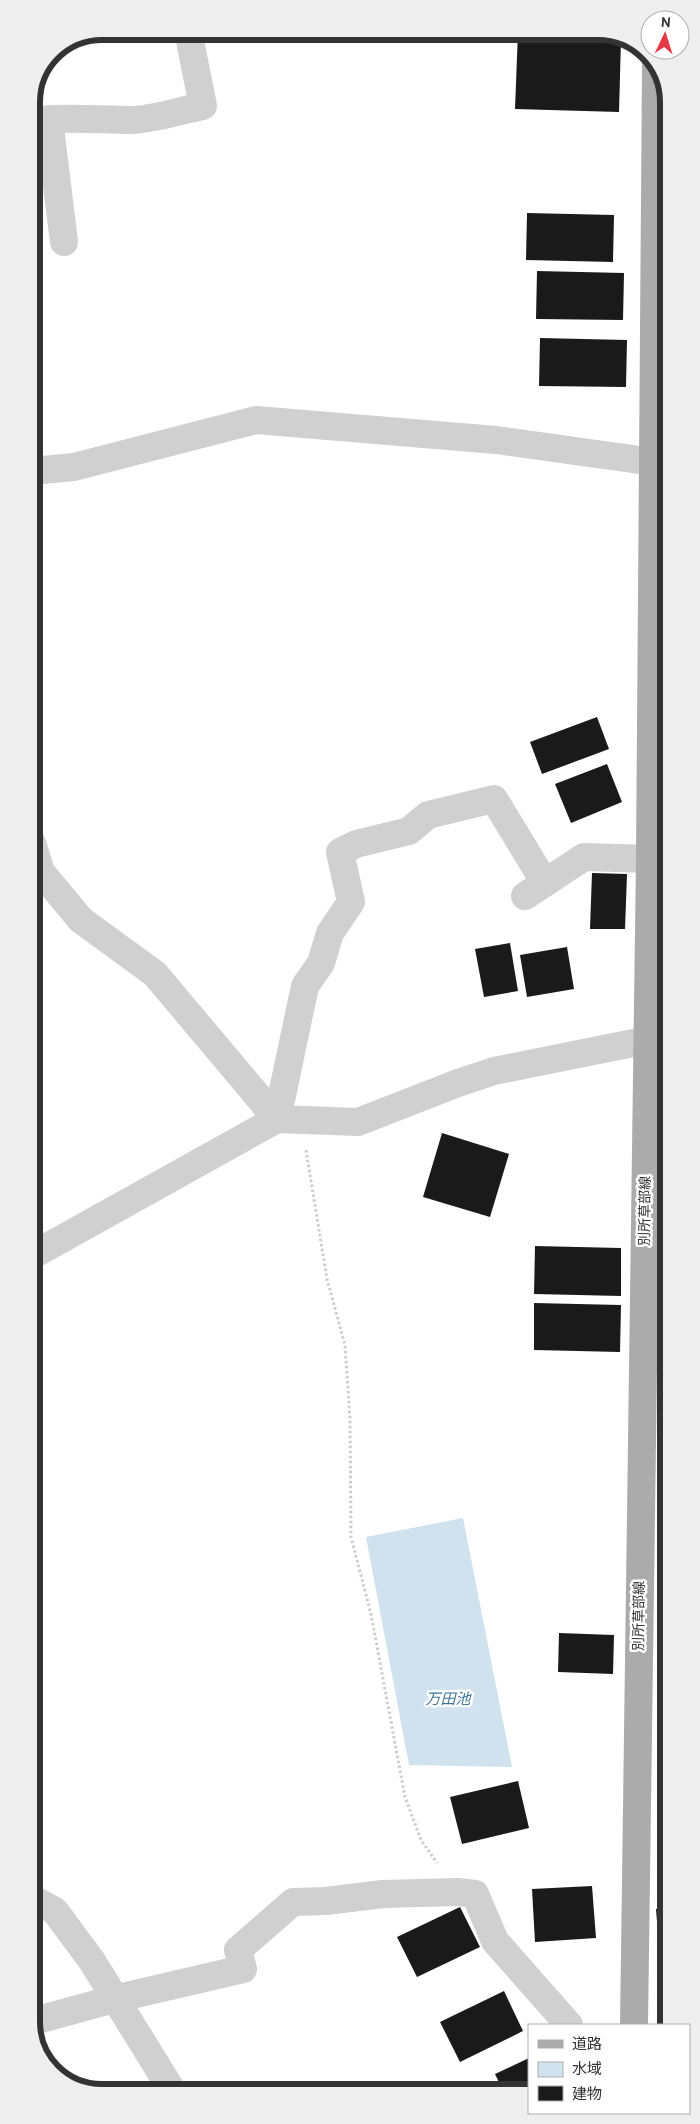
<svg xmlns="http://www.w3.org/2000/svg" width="700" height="2124" viewBox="0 0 700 2124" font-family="Overpass,'Noto Sans JP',sans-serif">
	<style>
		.water { fill: #cfe2ee }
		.building { fill: #1a1a1a }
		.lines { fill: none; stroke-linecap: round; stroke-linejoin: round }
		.path { stroke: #cdcdcd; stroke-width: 3; stroke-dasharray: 2.5 2.5; stroke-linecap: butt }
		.minor { stroke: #d0d0d0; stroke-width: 28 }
		.major { stroke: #ababab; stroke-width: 28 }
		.labels { text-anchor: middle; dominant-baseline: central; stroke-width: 5; stroke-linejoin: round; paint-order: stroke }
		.street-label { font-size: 14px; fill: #333; stroke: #fff }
		.water-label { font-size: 15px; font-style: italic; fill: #3f7597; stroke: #fff }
		.rim { fill: none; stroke: #333; stroke-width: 6 }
	</style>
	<rect width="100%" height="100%" fill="#fff"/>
	<!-- water -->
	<path class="water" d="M463,1518l49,249 -103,-2 -43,-228z"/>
	<!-- building -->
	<g class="building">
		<path d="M518,31h85l18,8 -2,73 -104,-3z"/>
		<path d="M527,213l87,2 -1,47 -87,-2z"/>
		<path d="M537,271l87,2 -1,47 -87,-1z"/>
		<path d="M540,338l87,2 -1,47 -87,-1z"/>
		<path d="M597,717l12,32 -67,25 -12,-32z"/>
		<path d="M607,764l15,38 -51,21 -16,-39z"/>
		<path d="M592,873l35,1 -2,55h-35z"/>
		<path d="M510,943l8,48 -34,6 -9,-48z"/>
		<path d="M567,947l7,42 -47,8 -7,-42z"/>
		<path d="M442,1133l67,21 -19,63 -67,-20z"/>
		<path d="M535,1246l86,2v48l-87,-2z"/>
		<path d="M534,1303l87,2 -1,47 -86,-2z"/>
		<rect x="657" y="1448" width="11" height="48"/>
		<path d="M559,1633l55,2 -1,39 -55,-2z"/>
		<path d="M518,1781l11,47 -67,16 -12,-47z"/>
		<path d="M592,1886l4,52 -61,4 -3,-53z"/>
		<path d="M460,1907l20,40 -63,30 -20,-40z"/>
		<path d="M669,1908v40h-10l-3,-39z"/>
		<path d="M504,1991l19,40 -63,31 -20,-40z"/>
		<path d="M529,2058v33h-26l-8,-17z"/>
	</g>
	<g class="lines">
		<!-- path -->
		<path class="path" d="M306,1150l21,129 18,66 5,74 1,118 20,77 34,183 16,43 16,23"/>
		<!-- minor -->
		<g class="minor">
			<path d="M49,119l15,123"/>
			<path d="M31,122c34,-6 66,-2 100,-2 21,0 51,-10 72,-14l-15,-75"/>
			<path d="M32,471l42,-4 182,-47 240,20 158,22h13"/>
			<path d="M32,843l9,29 40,48 74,54 122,145"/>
			<path d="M525,896l59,-39 66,2"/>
			<path d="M277,1119l28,-133 16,-23 9,-30 21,-31 -11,-50 16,-8 53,-13 19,-16 66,-16 51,84"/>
			<path d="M33,1255l244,-136 81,3 100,-39 36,-12 174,-35"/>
			<path d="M33,1899l22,12 37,50 81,131"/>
			<path d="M34,2021l80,-22 129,-30 -5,-19 55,-48 33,-1 57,-7 75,-2 17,2 20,47 74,84"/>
		</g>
		<!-- major -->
		<path class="major" d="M634,2025l16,-1166 6,-792"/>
	</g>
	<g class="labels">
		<!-- street labels -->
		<g class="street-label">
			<text transform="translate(646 1211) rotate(-89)">別所草部線</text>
			<text transform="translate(640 1616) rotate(-89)">別所草部線</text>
		</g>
		<!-- water labels -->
		<g class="water-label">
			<text x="448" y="1700">万田池</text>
		</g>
	</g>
	<!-- crop -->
	<path d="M0 0H700V2124H0ZM102 40H598A62 62 0 0 1 660 102V2022A62 62 0 0 1 598 2084H102A62 62 0 0 1 40 2022V102A62 62 0 0 1 102 40Z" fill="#efefef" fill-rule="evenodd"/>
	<path class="rim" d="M102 40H598A62 62 0 0 1 660 102V2022A62 62 0 0 1 598 2084H102A62 62 0 0 1 40 2022V102A62 62 0 0 1 102 40Z"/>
	<!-- legend -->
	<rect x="528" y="2024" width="162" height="90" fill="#ffffff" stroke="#adadad"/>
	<rect x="538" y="2040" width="25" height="8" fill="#ababab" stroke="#adadad"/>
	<text x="572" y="2049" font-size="15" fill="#333333">道路</text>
	<rect x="538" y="2062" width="25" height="15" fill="#cfe2ee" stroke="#adadad"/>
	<text x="572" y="2074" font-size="15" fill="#333333">水域</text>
	<rect x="538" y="2086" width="25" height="15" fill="#1a1a1a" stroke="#adadad"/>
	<text x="572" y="2099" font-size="15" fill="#333333">建物</text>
	<!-- north arrow -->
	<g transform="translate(665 35) rotate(4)"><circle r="24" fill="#ffffff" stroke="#adadad"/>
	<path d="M0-4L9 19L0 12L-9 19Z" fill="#e63946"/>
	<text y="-8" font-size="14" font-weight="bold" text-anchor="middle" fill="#333333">N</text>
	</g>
</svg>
